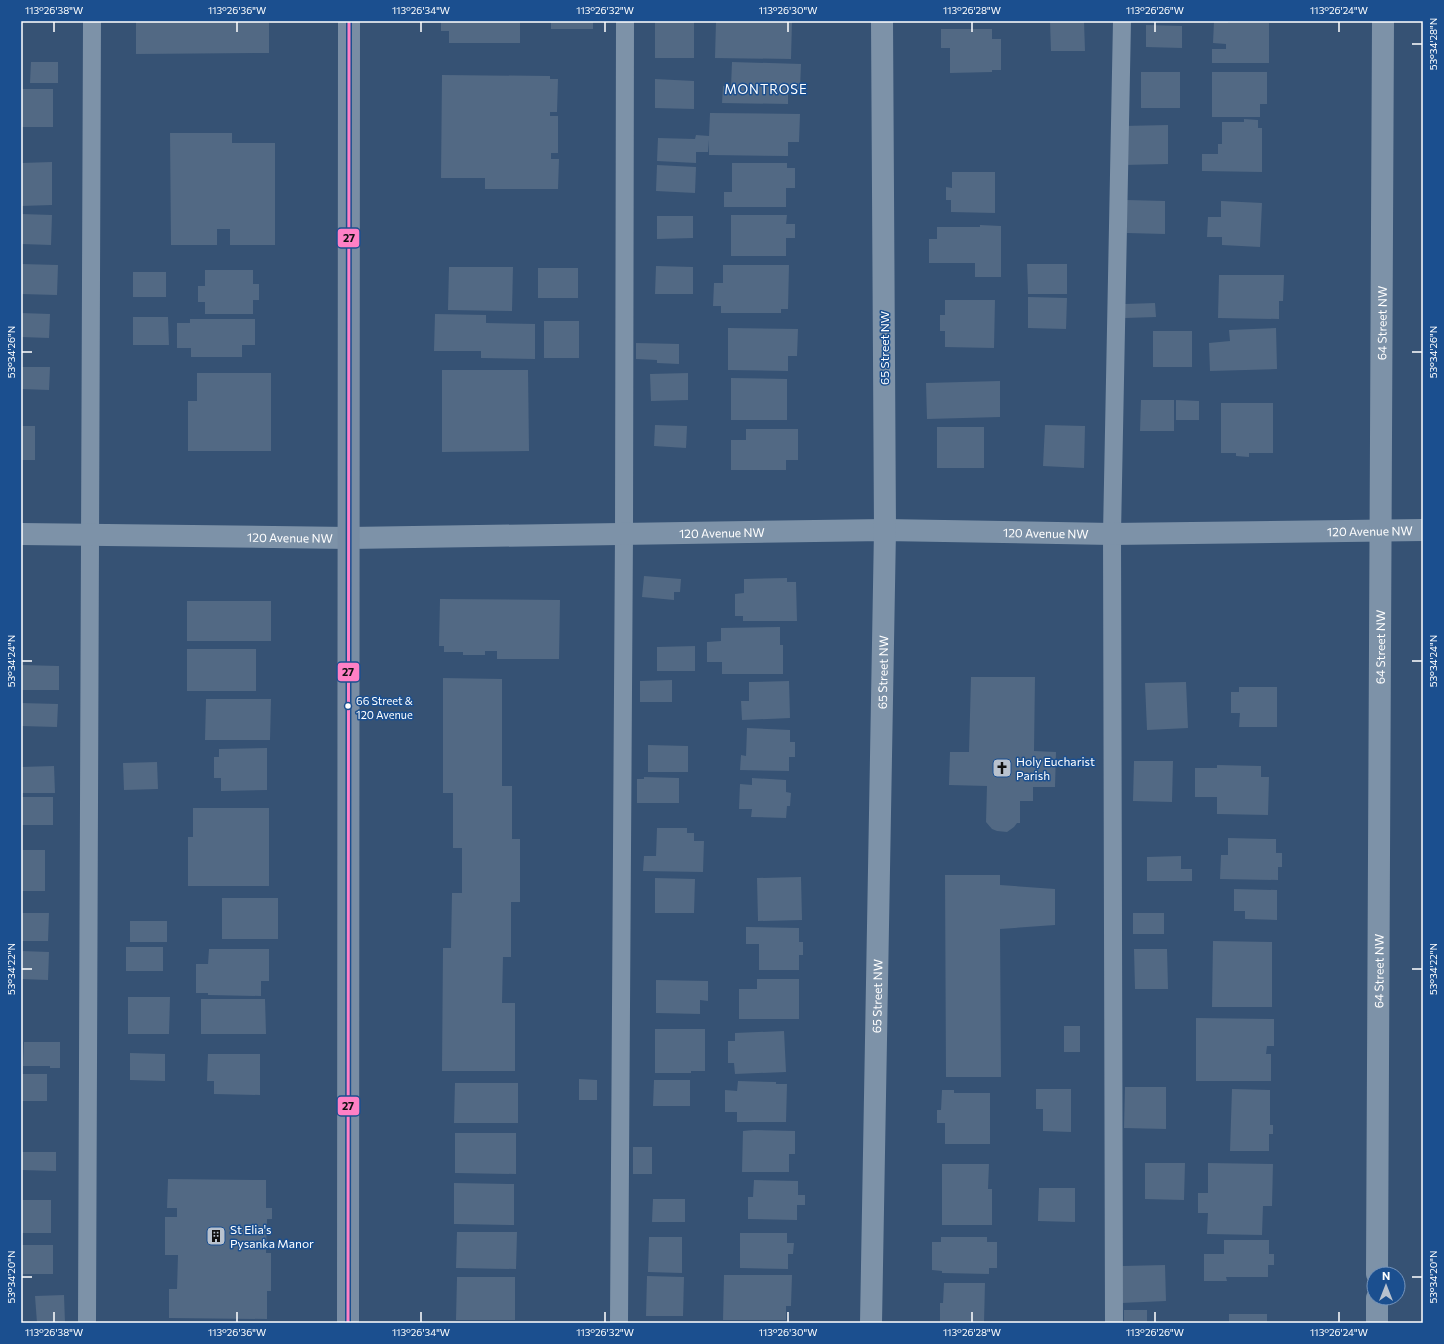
<svg xmlns="http://www.w3.org/2000/svg" width="1444" height="1344" viewBox="0 0 1444 1344" font-family="Commissioner,sans-serif">
	<style>
		.building { fill: #526984 }
		.lines { fill: none; stroke-linecap: round; stroke-linejoin: round }
		.lane { stroke: #7d92a8; stroke-width: 18 }
		.street { stroke: #7d92a8; stroke-width: 22 }
		.secondary { stroke: #798da4; stroke-width: 22 }
		.bus-1-casing { stroke: #1b4f8f; stroke-width: 6 }
		.bus-1 { stroke: #ff80c5; stroke-width: 3 }
		.ticks { fill: none; stroke: #fff; stroke-width: 1.5 }
		.bus-dot { fill: #fff; stroke: #1b4f8f; stroke-width: 1.5 }
		.labels { text-anchor: middle; dominant-baseline: central; stroke-width: 3; stroke-linejoin: round; paint-order: stroke }
		.bus-label { font-size: 11px; fill: #fff; stroke: #1b4f8f; text-anchor: start }
		.street-label { font-size: 12px; fill: #fff; stroke: #1b4f8f }
		.poi-label { font-size: 12px; fill: #fff; stroke: #1b4f8f; text-anchor: start }
		.neighbourhood-label { font-size: 13px; letter-spacing: 1px; fill: #fff; stroke: #1b4f8f }
		.line-badge { stroke: #1b4f8f; stroke-width: 1.5 }
		.pale-badge-label { font-size: 11px; text-anchor: middle; font-weight: bold; fill: #111 }
		.neatline { fill: none; stroke: #fff; stroke-width: 1.5 }
		.ticks-label { font-size: 10px; text-anchor: middle; fill: #fff }
	</style>
	<rect width="100%" height="100%" fill="#365274"/>
	<!-- building -->
	<g class="building">
		<path d="M136,21h133v32l-133,1z"/>
		<path d="M441,21h79v22h-71v-12h-8z"/>
		<rect x="551" y="21" width="42" height="8"/>
		<rect x="655" y="21" width="39" height="37"/>
		<path d="M716,21h76l-1,38 -76,-1z"/>
		<path d="M1050,21h34l1,30h-34z"/>
		<path d="M1214,21h14v2h41v40h-57v-14h14v-5l-13,-1z"/>
		<path d="M1146,25l36,1v22l-36,-1z"/>
		<path d="M941,29h51v10h9v31h-9v2l-42,1v-25h-9z"/>
		<path d="M31,62h27v21h-28z"/>
		<path d="M732,62l69,2 -1,25h-12v15l-66,-1 1,-17 8,1z"/>
		<rect x="1141" y="72" width="39" height="36"/>
		<path d="M1212,72h55v32h-7v13h-48z"/>
		<path d="M442,75l108,1v3h8l-1,33h-7v4h8v37h-7v6h8l-1,30h-73v-11h-44z"/>
		<path d="M655,79l39,2v28l-39,-1z"/>
		<rect x="21" y="89" width="32" height="38"/>
		<path d="M710,113l90,1 -1,28h-11v14l-79,-1v-15l-1,12h-12v11l-39,-2 1,-23 37,1 1,-4 13,1z"/>
		<path d="M1244,119l14,1v8h4v44l-60,-1v-17h16v-10h4v-22h22z"/>
		<path d="M1168,125v39l-44,1 -1,-39z"/>
		<path d="M170,133h62v10h43v102h-45v-16h-13v16h-46z"/>
		<path d="M52,162v43l-31,1v-43z"/>
		<path d="M732,163h55v5h8v20h-9v19h-62v-15h8z"/>
		<path d="M657,165l39,2 -1,26 -39,-2z"/>
		<path d="M952,172h43v41l-44,-1v-12h-5v-13l6,1z"/>
		<path d="M1127,200l38,1v33l-38,-1z"/>
		<path d="M1221,201l41,2 -2,44 -38,-2v-8h-15l1,-20h13z"/>
		<path d="M21,214l31,1 -1,30 -30,-1z"/>
		<path d="M731,215h56l-1,9h9v14h-9v18h-55z"/>
		<path d="M657,216h36v22l-36,1z"/>
		<path d="M980,225l21,1v51h-26v-14h-46v-24h8v-12h43z"/>
		<path d="M21,264l37,1 -1,30 -36,-1z"/>
		<path d="M1027,264h40v30h-39z"/>
		<path d="M723,265h66l-1,44h-7v4h-60v-7h-8l1,-23h9z"/>
		<path d="M656,266l37,1v27h-38z"/>
		<path d="M449,267h64l-1,44 -64,-1z"/>
		<rect x="538" y="268" width="40" height="30"/>
		<path d="M205,270h48v14h6v16h-6v14h-48v-12h-7v-16h7z"/>
		<rect x="133" y="272" width="33" height="25"/>
		<path d="M1219,275h65l-1,26h-4v18l-61,-1z"/>
		<path d="M1028,297l39,1 -1,31 -38,-1z"/>
		<path d="M945,300h50l-1,48 -49,-1v-16h-5v-16h5z"/>
		<path d="M1155,303l1,14 -31,1v-14z"/>
		<path d="M21,313l29,1 -1,24 -28,-1z"/>
		<path d="M435,314l51,1v8l49,1v35l-54,-1v-7h-47z"/>
		<path d="M133,317h35l1,28h-36z"/>
		<path d="M190,319h65v26h-13v12h-51v-9h-14v-25h13z"/>
		<rect x="544" y="321" width="35" height="37"/>
		<path d="M728,328l70,1 -1,27h-9v15l-60,-1z"/>
		<path d="M1276,328l1,41 -67,2 -1,-28 21,-2 -1,-11z"/>
		<rect x="1153" y="331" width="39" height="36"/>
		<path d="M636,343l43,1v20l-22,-1v-3l-21,-1z"/>
		<path d="M21,367h29l-1,23 -28,-1z"/>
		<path d="M442,370h86l1,81 -87,1z"/>
		<path d="M197,373h74v78h-83v-50h9z"/>
		<path d="M688,373v27l-37,1 -1,-27z"/>
		<path d="M731,378l56,1v41h-56z"/>
		<path d="M1000,381v36l-73,2 -1,-36z"/>
		<path d="M1141,400h33v31h-34z"/>
		<path d="M1176,400l23,1v19h-23z"/>
		<path d="M1221,403h52v50h-24v4l-13,-1v-3h-15z"/>
		<path d="M655,425l32,1 -1,22 -32,-2z"/>
		<path d="M1045,425l40,1 -1,42 -41,-2z"/>
		<rect x="21" y="426" width="14" height="34"/>
		<rect x="937" y="427" width="47" height="41"/>
		<path d="M746,429h52v31h-12v10h-55v-30h15z"/>
		<path d="M644,576l37,3 -1,13h-6v8l-32,-3z"/>
		<path d="M787,578v4h9l1,39h-54v-5h-8v-22l9,-1v-14z"/>
		<path d="M440,599l120,1 -1,59h-62v-8h-12v4h-22v-3h-19v-6h-5z"/>
		<rect x="187" y="601" width="84" height="40"/>
		<path d="M780,627v18h3v29h-61v-12h-15v-20l14,-1v-13z"/>
		<path d="M695,646v25h-38v-24z"/>
		<rect x="187" y="649" width="69" height="42"/>
		<path d="M21,665l38,1v24h-38z"/>
		<path d="M971,677h64l-1,74 22,1 -1,35h-22v14h-13v22h-3l-3,4 -7,5 -10,-1 -5,-2 -6,-7 1,-36 -38,-1 1,-33h19z"/>
		<path d="M443,678l59,1v107h10v53h8v63h-9v55h-8l-1,46h13v68h-73l1,-123h8l1,-55h10v-45h-9v-55h-10z"/>
		<path d="M672,680v22h-32v-21z"/>
		<path d="M789,681l1,37 -48,2 -1,-19h8v-19z"/>
		<path d="M1186,682l2,46 -41,2 -2,-47z"/>
		<path d="M1239,687h38v40h-38l1,-14h-9v-21h8z"/>
		<path d="M206,699h65l-1,41h-65z"/>
		<path d="M21,703l37,1 -1,23 -36,-1z"/>
		<path d="M747,728l43,2v12h5v15h-6v14l-49,-1 1,-15 5,1z"/>
		<path d="M648,745l40,1v26h-40z"/>
		<path d="M267,748v42l-46,1v-13h-7v-21h5v-8z"/>
		<path d="M1134,761h39l-1,41 -39,-1z"/>
		<path d="M157,762l1,27 -34,1 -1,-27z"/>
		<path d="M1217,765l44,1v11h8l-1,38 -51,-1v-17h-22v-29h22z"/>
		<path d="M54,766l1,27h-34v-26z"/>
		<path d="M644,777l35,1v25h-42v-24h7z"/>
		<path d="M752,778l34,2v12l5,1 -1,13h-3l-1,12 -35,-1 1,-8h-13l1,-25 12,1z"/>
		<rect x="21" y="797" width="32" height="28"/>
		<path d="M193,808h76v78h-81v-49h5z"/>
		<path d="M657,828h30v5h7v8h10l-1,31 -60,-1 1,-15h12z"/>
		<path d="M1228,838l48,1v14h6v14h-4v13l-58,-1 1,-24h7z"/>
		<rect x="21" y="850" width="24" height="41"/>
		<path d="M1181,856v13h11v12h-45v-24z"/>
		<path d="M945,875h55v10l55,4v36l-55,4 1,148h-55z"/>
		<path d="M801,877l1,43 -44,1 -1,-43z"/>
		<path d="M655,878l40,1 -1,34h-39z"/>
		<path d="M1234,889l43,1v30l-32,-1v-8h-11z"/>
		<rect x="222" y="898" width="56" height="41"/>
		<path d="M21,913h28l-1,28h-27z"/>
		<rect x="1133" y="913" width="31" height="21"/>
		<rect x="130" y="921" width="37" height="21"/>
		<path d="M746,927l53,1v14h4v13h-4v15h-40v-26h-13z"/>
		<path d="M1213,941l59,1v65h-60z"/>
		<rect x="126" y="947" width="37" height="24"/>
		<path d="M209,949h60v32h-8v15l-53,-1v-2h-12v-29h12z"/>
		<path d="M1134,949h33l1,40h-33z"/>
		<path d="M21,951l28,1 -1,28 -27,-1z"/>
		<path d="M757,979h42v40h-60v-30h18z"/>
		<path d="M656,980l52,1v20l-8,-1v14l-44,-1z"/>
		<path d="M128,997h42l-1,37h-41z"/>
		<path d="M201,999h64l1,35h-65z"/>
		<path d="M1196,1018l78,1v27h-7l-1,8h5v27h-75z"/>
		<rect x="1064" y="1026" width="16" height="26"/>
		<path d="M655,1029h50v42h-14v2h-36z"/>
		<path d="M784,1031l2,41 -51,2 -1,-11h-6v-22h7v-8z"/>
		<path d="M24,1042h36v26h-10v-2h-27z"/>
		<path d="M130,1053l35,1v27l-35,-1z"/>
		<path d="M208,1054h52v41l-46,-1v-13h-7z"/>
		<rect x="21" y="1074" width="26" height="27"/>
		<path d="M579,1079l18,1v20h-18z"/>
		<path d="M654,1080h36v26h-37z"/>
		<path d="M738,1081l38,1v2h11l-1,38h-49v-10h-12v-22l12,1z"/>
		<path d="M455,1083h63v40h-64z"/>
		<path d="M1125,1087h41v42l-42,-1z"/>
		<path d="M1036,1089h35v43l-28,-1v-22h-7z"/>
		<path d="M1232,1089l38,1v35h3v9h-4v17h-39z"/>
		<path d="M942,1090h12v3h36v51h-45v-21h-8v-13h4z"/>
		<path d="M754,1130l41,1v23h-6v18h-47l1,-41z"/>
		<path d="M455,1133h61v41l-61,-1z"/>
		<rect x="633" y="1147" width="19" height="27"/>
		<path d="M22,1152h34v19l-34,-1z"/>
		<path d="M1145,1163h40l-1,37 -39,-1z"/>
		<path d="M1208,1163l65,1 -1,42h-9l-1,29 -55,-1 1,-21h-10v-20h10z"/>
		<path d="M942,1164h47l-1,25h4v36h-50z"/>
		<path d="M168,1179l98,1v28h6v11h-5l-1,34h5v38h-4v28l-98,-1v-29h8l1,-34h-13v-38h12v-9h-10z"/>
		<path d="M754,1180l44,1v14h7v10h-8v15l-49,-1v-22h5z"/>
		<path d="M454,1183l60,1v41l-60,-1z"/>
		<path d="M1039,1188h36v34l-37,-1z"/>
		<path d="M653,1199h32v23h-33z"/>
		<rect x="21" y="1200" width="30" height="33"/>
		<path d="M457,1232h60l-1,37 -60,-1z"/>
		<path d="M740,1233h47v10h7l-1,11h-5v15l-48,-1z"/>
		<path d="M649,1237h33v36l-34,-1z"/>
		<path d="M941,1237h46v5h10v26h-8v6l-47,-1v-2l-10,-1v-28h9z"/>
		<path d="M1224,1240h45v14h5v11h-6v12h-42l1,4h-23v-27h20z"/>
		<rect x="21" y="1245" width="32" height="29"/>
		<path d="M1165,1265l1,36 -44,2v-37z"/>
		<path d="M724,1275h68l-1,31h-5v14h-63z"/>
		<path d="M647,1276l37,1 -1,39h-37z"/>
		<path d="M457,1277h58v43h-59z"/>
		<path d="M944,1283h41l-1,40h-44v-20h3z"/>
		<path d="M64,1295l1,28h-28l-2,-27z"/>
		<rect x="1124" y="1310" width="23" height="13"/>
		<rect x="1229" y="1314" width="38" height="9"/>
	</g>
	<g class="lines">
		<!-- lane -->
		<g class="lane">
			<path d="M87,1323l5,-1302"/>
			<path d="M619,1323l5,-789 1,-513"/>
			<path d="M1114,1323l-2,-789 10,-513"/>
		</g>
		<!-- street -->
		<g class="street">
			<path id="s1" d="M21,534l328,4 536,-8 227,4 311,-4"/>
			<path id="s2" d="M1377,1274l6,-1253"/>
			<path id="s3" d="M871,1323l14,-793 -3,-509"/>
			<path d="M1377,1323v-25"/>
		</g>
		<!-- secondary -->
		<path class="secondary" d="M348,1323l1,-1302"/>
		<!-- bus-1 casing -->
		<g class="bus-1-casing">
			<path id="bus-1" d="M348,1323l1,-1302"/>
		</g>
		<!-- bus-1 -->
		<use href="#bus-1" class="bus-1"/>
	</g>
	<!-- ticks -->
	<path class="ticks" d="M54,22v10M237,22v10M421,22v10M605,22v10M788,22v10M972,22v10M1155,22v10M1339,22v10M1412,44h10M22,352h10M1412,352h10M22,661h10M1412,661h10M22,969h10M1412,969h10M22,1277h10M1412,1277h10M54,1312v10M237,1312v10M421,1312v10M605,1312v10M788,1312v10M972,1312v10M1155,1312v10M1339,1312v10"/>
	<!-- icons -->
	<defs>
		<g id="church-square" transform="scale(1)"><rect x="-9" y="-9" width="18" height="18" rx="4" fill="#b9c2ce" stroke="#1b4f8f"/><path d="M-1.2-6h2.4v3.5h3.3v2.4h-3.3V6h-2.4V-.1h-3.3v-2.4h3.3Z" fill="#111"/></g>
		<g id="building-square" transform="scale(1)"><rect x="-9" y="-9" width="18" height="18" rx="4" fill="#b9c2ce" stroke="#1b4f8f"/><path d="M-4-6H4V6H1V3H-1V6H-4ZM-2.5-4.3h1.7v1.8h-1.7ZM.8-4.3h1.7v1.8H.8ZM-2.5-1h1.7V.8h-1.7ZM.8-1h1.7V.8H.8Z" fill="#111"/></g>
	</defs>
	<g fill-rule="evenodd">
		<use href="#church-square" x="1002" y="768"/>
		<use href="#building-square" x="216" y="1236"/>
	</g>
	<!-- markers -->
	<circle class="bus-dot" cx="348" cy="706" r="3.5"/>
	<g class="labels">
		<!-- bus labels -->
		<g class="bus-label">
			<text x="356" y="700">66 Street &amp;<tspan x="356" dy="14">120 Avenue</tspan></text>
		</g>
		<!-- street labels -->
		<g class="street-label">
			<text stroke="none"><textPath href="#s2" startOffset="951">64 Street NW</textPath></text>
			<text transform="translate(884 348) rotate(-90)">65 Street NW</text>
			<text stroke="none"><textPath href="#s1" startOffset="1349">120 Avenue NW</textPath></text>
			<text stroke="none"><textPath href="#s1" startOffset="701">120 Avenue NW</textPath></text>
			<text stroke="none"><textPath href="#s1" startOffset="1025">120 Avenue NW</textPath></text>
			<text stroke="none"><textPath href="#s1" startOffset="269">120 Avenue NW</textPath></text>
			<text stroke="none"><textPath href="#s2" startOffset="627">64 Street NW</textPath></text>
			<text stroke="none"><textPath href="#s3" startOffset="651">65 Street NW</textPath></text>
			<text stroke="none"><textPath href="#s2" startOffset="303">64 Street NW</textPath></text>
			<text stroke="none"><textPath href="#s3" startOffset="327">65 Street NW</textPath></text>
		</g>
		<!-- poi labels -->
		<g class="poi-label">
			<text x="1016" y="761">Holy Eucharist<tspan x="1016" dy="14">Parish</tspan></text>
			<text x="230" y="1229">St Elia's<tspan x="230" dy="14">Pysanka Manor</tspan></text>
		</g>
		<!-- neighbourhood labels -->
		<g class="neighbourhood-label">
			<text x="766" y="89">MONTROSE</text>
		</g>
	</g>
	<g class="line-badge">
		<rect x="337" y="228" width="23" height="20" rx="4" fill="#ff80c5"/>
		<rect x="337" y="662" width="23" height="20" rx="4" fill="#ff80c5"/>
		<rect x="337" y="1096" width="23" height="20" rx="4" fill="#ff80c5"/>
	</g>
	<g class="pale-badge-label">
		<text x="349" y="242">27</text>
		<text x="348" y="676">27</text>
		<text x="348" y="1110">27</text>
	</g>
	<!-- border -->
	<rect width="1444" height="1344" fill="none" stroke="#1b4f8f" stroke-width="44"/>
	<!-- north arrow -->
	<g transform="translate(1386 1286)"><circle r="19" fill="#1b4f8f" stroke="#7695bc"/>
	<path d="M0-3L7 15L0 10L-7 15Z" fill="#b9c2ce"/>
	<text y="-6" font-size="11" font-weight="bold" text-anchor="middle" fill="#ffffff">N</text>
	</g>
	<rect x="22" y="22" width="1400" height="1300" class="neatline"/>
	<g class="ticks-label">
		<text x="54" y="14">113°26'38"W</text>
		<text x="237" y="14">113°26'36"W</text>
		<text x="421" y="14">113°26'34"W</text>
		<text x="605" y="14">113°26'32"W</text>
		<text x="788" y="14">113°26'30"W</text>
		<text x="972" y="14">113°26'28"W</text>
		<text x="1155" y="14">113°26'26"W</text>
		<text x="1339" y="14">113°26'24"W</text>
		<text transform="translate(1433 44) rotate(-90)" y="4">53°34'28"N</text>
		<text transform="translate(11 352) rotate(-90)" y="4">53°34'26"N</text>
		<text transform="translate(1433 352) rotate(-90)" y="4">53°34'26"N</text>
		<text transform="translate(11 661) rotate(-90)" y="4">53°34'24"N</text>
		<text transform="translate(1433 661) rotate(-90)" y="4">53°34'24"N</text>
		<text transform="translate(11 969) rotate(-90)" y="4">53°34'22"N</text>
		<text transform="translate(1433 969) rotate(-90)" y="4">53°34'22"N</text>
		<text transform="translate(11 1277) rotate(-90)" y="4">53°34'20"N</text>
		<text transform="translate(1433 1277) rotate(-90)" y="4">53°34'20"N</text>
		<text x="54" y="1336">113°26'38"W</text>
		<text x="237" y="1336">113°26'36"W</text>
		<text x="421" y="1336">113°26'34"W</text>
		<text x="605" y="1336">113°26'32"W</text>
		<text x="788" y="1336">113°26'30"W</text>
		<text x="972" y="1336">113°26'28"W</text>
		<text x="1155" y="1336">113°26'26"W</text>
		<text x="1339" y="1336">113°26'24"W</text>
	</g>
</svg>
